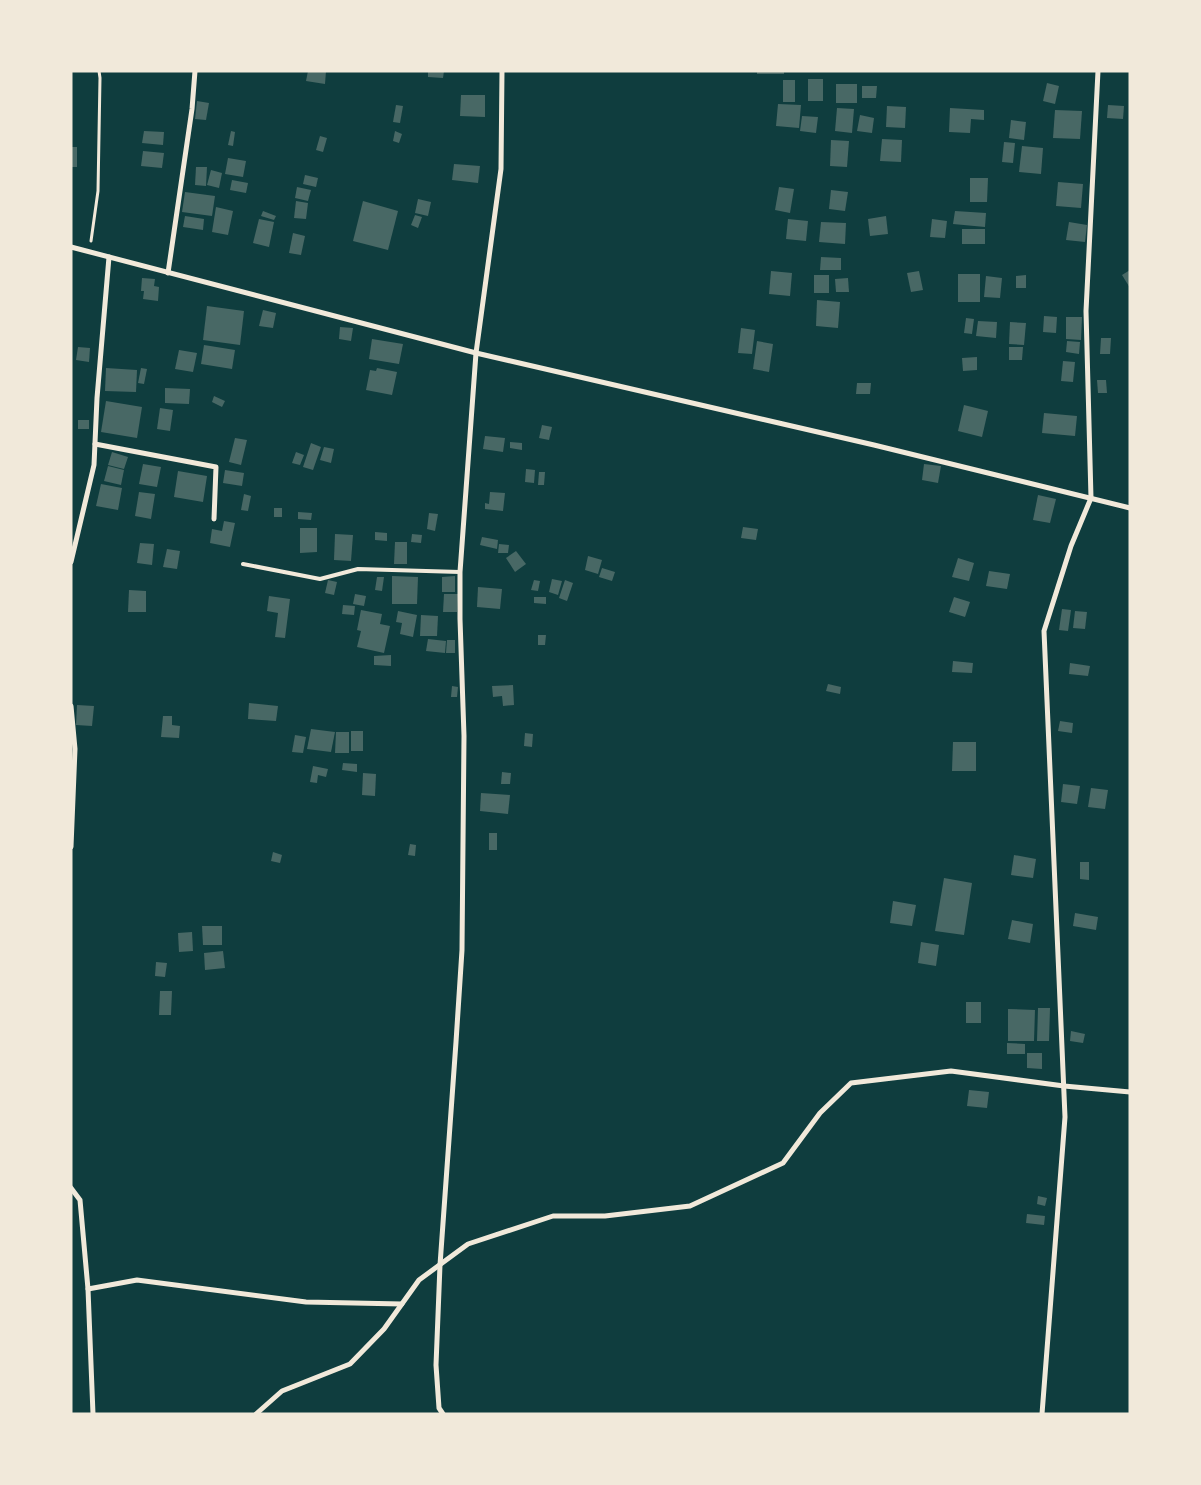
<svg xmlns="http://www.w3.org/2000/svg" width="1201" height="1485" viewBox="0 0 1201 1485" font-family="'Public Sans',sans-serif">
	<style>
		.building { fill: #486865 }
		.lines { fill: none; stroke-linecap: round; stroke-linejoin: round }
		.path { stroke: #f1e9da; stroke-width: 3 }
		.service { stroke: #f1e9da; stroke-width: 4 }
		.minor { stroke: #f1e9da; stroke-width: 5 }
	</style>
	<rect width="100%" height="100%" fill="#0f3d3e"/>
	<!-- building -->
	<g class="building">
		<path d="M308,71h18l-1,13 -19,-3z"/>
		<path d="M428,71h16l-1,7 -15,-1z"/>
		<rect x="757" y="71" width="27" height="3"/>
		<rect x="808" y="79" width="15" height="22"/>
		<rect x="783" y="80" width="12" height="22"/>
		<path d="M1047,83l12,3 -4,18 -12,-3z"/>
		<rect x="836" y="84" width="21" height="19"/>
		<path d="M862,86h15l-1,12h-14z"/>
		<path d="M461,95h24v22l-25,-1z"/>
		<path d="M197,101l12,2 -3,17 -11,-1z"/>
		<path d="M778,104l23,1 -2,23 -23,-2z"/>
		<path d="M396,105l7,1 -3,17 -7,-1z"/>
		<path d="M1108,105l16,1 -1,13 -16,-1z"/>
		<path d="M887,106l19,1 -1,21 -19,-1z"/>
		<path d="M837,108l17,1 -2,24 -17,-2z"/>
		<path d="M950,108l34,2v10l-13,-1 -1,14 -21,-1z"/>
		<path d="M1055,110l27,1 -2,28 -27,-1z"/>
		<path d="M860,115l14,3 -2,15 -15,-2z"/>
		<path d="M802,116l16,1 -2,16 -16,-2z"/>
		<path d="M1011,120l15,2 -2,18 -15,-2z"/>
		<path d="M144,131l20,1 -1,13 -21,-2z"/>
		<path d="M231,131l4,1 -2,14 -5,-1z"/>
		<path d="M395,131l7,3 -3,9 -6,-2z"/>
		<path d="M320,136l7,2 -4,14 -7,-2z"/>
		<path d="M882,139l20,1 -1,22 -21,-1z"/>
		<path d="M831,140l18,1 -2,26 -17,-1z"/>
		<path d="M1004,142l11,1 -2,20 -11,-1z"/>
		<path d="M1022,146l21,2 -2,26 -22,-2z"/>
		<rect x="71" y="147" width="6" height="20"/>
		<path d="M143,151l21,2 -2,15 -21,-2z"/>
		<path d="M228,158l18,3 -3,16 -18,-3z"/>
		<path d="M454,164l26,2 -2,17 -26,-3z"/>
		<path d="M196,167h11l-1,19 -11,-1z"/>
		<path d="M211,170l11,3 -3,15 -12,-3z"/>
		<path d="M305,175l13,3 -2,9 -13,-3z"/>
		<path d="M970,178h18l-1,24h-17z"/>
		<path d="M232,180l16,3 -2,10 -16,-3z"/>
		<path d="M1058,182l25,2 -2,24 -25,-2z"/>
		<path d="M297,187l14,3 -3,11 -13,-3z"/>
		<path d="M779,187l15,2 -4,24 -15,-3z"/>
		<path d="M831,190l17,2 -3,19 -16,-2z"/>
		<path d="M185,192l30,4 -3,20 -30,-4z"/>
		<path d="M418,199l13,3 -3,14 -13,-3z"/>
		<path d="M296,201l12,2 -2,16 -12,-1z"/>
		<path d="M363,201l35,10 -10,39 -35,-9z"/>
		<path d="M216,207l17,4 -5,24 -16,-3z"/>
		<path d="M263,211l13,5 -2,4 -13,-4z"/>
		<path d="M955,211l31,2 -1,14 -32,-3z"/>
		<path d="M415,215l7,2 -4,11 -7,-3z"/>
		<path d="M185,216l19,3 -1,11 -20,-3z"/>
		<path d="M886,216l2,18 -18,2 -2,-17z"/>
		<path d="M259,219l15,3 -5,25 -16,-4z"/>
		<path d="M788,219l20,2 -2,20 -20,-2z"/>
		<path d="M932,219l15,2 -2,17 -15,-1z"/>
		<path d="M821,222l25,1 -1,21 -26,-2z"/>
		<path d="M1069,222l18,3 -2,17 -19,-2z"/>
		<rect x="962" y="229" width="23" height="15"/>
		<path d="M293,233l12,3 -4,19 -12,-2z"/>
		<path d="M821,257l20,1v12h-21z"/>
		<path d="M1130,270v18l-8,-13z"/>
		<path d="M771,271l21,2 -2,23 -21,-2z"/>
		<path d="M919,271l4,19 -12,2 -4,-19z"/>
		<rect x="958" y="274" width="22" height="28"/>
		<rect x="814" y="275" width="15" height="18"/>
		<path d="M1026,275v13h-10v-12z"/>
		<path d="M986,276l16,2 -2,20 -16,-1z"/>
		<path d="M142,278l13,1 -1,7 5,1 -1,14 -15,-2 1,-8h-3z"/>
		<path d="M848,278l1,14h-13l-1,-13z"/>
		<path d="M817,300l23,2 -2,26 -22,-2z"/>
		<path d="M207,306l37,5 -4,34 -37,-5z"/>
		<path d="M263,310l13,3 -3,15 -14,-2z"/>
		<path d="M1044,316l13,1 -1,16 -13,-1z"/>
		<path d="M1066,317h16l-1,23 -15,-1z"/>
		<path d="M966,318l8,1 -2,15 -8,-1z"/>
		<path d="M978,321l19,1 -1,16 -20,-2z"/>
		<path d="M1010,322l16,1 -2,22 -15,-1z"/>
		<path d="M340,327l13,1 -2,13 -12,-2z"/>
		<path d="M741,328l14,2 -3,24 -14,-1z"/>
		<path d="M1101,338h10l-1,16h-10z"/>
		<path d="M372,339l31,5 -4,20 -30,-5z"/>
		<path d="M757,341l16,3 -4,28 -16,-3z"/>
		<path d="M1067,341l13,1 -1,12 -13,-2z"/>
		<path d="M204,345l31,5 -3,19 -31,-5z"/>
		<path d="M78,347l12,1 -1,14 -13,-2z"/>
		<path d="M1009,347h14l-1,13h-13z"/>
		<path d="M179,350l18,3 -4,19 -18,-3z"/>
		<path d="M977,357v13l-14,1 -1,-13z"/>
		<path d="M1063,361l12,1 -2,20 -12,-1z"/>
		<path d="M106,368l31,2 -1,22 -31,-1z"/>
		<path d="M141,368l6,1 -3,15 -6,-1z"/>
		<path d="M377,368l20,4 -5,23 -26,-5 4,-20 6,1z"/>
		<path d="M1097,380h9l1,13h-9z"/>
		<path d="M857,383h14l-1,11h-14z"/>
		<path d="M165,388l25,1 -1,15 -24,-1z"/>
		<path d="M214,396l11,5 -3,6 -10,-5z"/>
		<path d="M106,401l36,6 -5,31 -36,-6z"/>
		<path d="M964,405l24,6 -6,26 -24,-6z"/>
		<path d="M160,408l13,2 -3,21 -13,-2z"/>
		<path d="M1044,413l33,3 -2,20 -33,-3z"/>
		<rect x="78" y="420" width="11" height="9"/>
		<path d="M542,425l10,2 -3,13 -10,-2z"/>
		<path d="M485,436l20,2 -2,14 -20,-3z"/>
		<path d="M235,438l12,2 -6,25 -12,-3z"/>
		<path d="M510,442l12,1v7l-12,-2z"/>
		<path d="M311,443l10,4 -8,23 -10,-3z"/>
		<path d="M324,447l10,2 -3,14 -11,-3z"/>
		<path d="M112,452l16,5 -4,12 -16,-4z"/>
		<path d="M296,452l8,3 -4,10 -8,-2z"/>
		<path d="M143,464l18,3 -4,20 -18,-3z"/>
		<path d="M924,464l17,2 -3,17 -16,-3z"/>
		<path d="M108,466l16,4 -3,15 -17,-4z"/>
		<path d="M526,469l9,1 -1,13 -9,-1z"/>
		<path d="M225,470l19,3 -2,13 -19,-3z"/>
		<path d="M178,471l29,5 -4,26 -29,-5z"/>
		<path d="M539,472h6l-1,13h-6z"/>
		<path d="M101,484l21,4 -4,22 -22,-4z"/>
		<path d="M139,492l16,2 -4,25 -16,-3z"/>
		<path d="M490,492l15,1 -2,18 -18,-2v-6l4,1z"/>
		<path d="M244,494l7,2 -3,15 -7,-1z"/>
		<path d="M1038,495l18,4 -6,24 -17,-3z"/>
		<rect x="274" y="508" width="8" height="9"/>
		<path d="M298,512l14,1 -1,7 -13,-1z"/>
		<path d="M429,513l9,1 -3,17 -8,-2z"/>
		<path d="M224,521l11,2 -5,24 -20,-4 2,-14 10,2z"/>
		<path d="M743,527l15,2 -2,11 -15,-2z"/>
		<path d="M300,528h17v24l-17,1z"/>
		<path d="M375,532l12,1v8l-12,-1z"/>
		<path d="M335,534l18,1 -2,26 -17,-1z"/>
		<path d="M412,534l10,1 -1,8 -10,-1z"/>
		<path d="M482,537l16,3 -1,9 -17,-4z"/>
		<path d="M395,542h12v22h-13z"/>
		<path d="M140,543l14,1 -2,21 -15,-2z"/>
		<path d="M499,544l10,1 -1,8h-10z"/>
		<path d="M167,549l13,2 -3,18 -14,-2z"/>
		<path d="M516,551l10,13 -11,8 -9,-14z"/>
		<path d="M588,556l14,4 -4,14 -13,-4z"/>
		<path d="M958,558l16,5 -5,18 -17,-4z"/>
		<path d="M602,568l13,4 -3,9 -13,-4z"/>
		<path d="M989,571l21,3 -3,15 -21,-3z"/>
		<path d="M392,576l26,1 -1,27h-25z"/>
		<path d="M455,576v16h-13v-15z"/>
		<path d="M377,577h7l-2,14 -7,-1z"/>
		<path d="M552,579l10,2 -4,14 -9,-3z"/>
		<path d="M328,580l9,2 -3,13 -9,-2z"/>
		<path d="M534,580l6,1 -2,10 -7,-1z"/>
		<path d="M565,580l8,3 -6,18 -8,-3z"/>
		<path d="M478,587l24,2 -2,20 -23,-2z"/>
		<path d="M129,590l17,1v21h-18z"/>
		<path d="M355,594l11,2 -2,10 -11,-2z"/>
		<path d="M444,594h14l-1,18h-14z"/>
		<path d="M269,596l21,3 -5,39 -10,-1 3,-24 -11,-2z"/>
		<path d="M534,597h12v7l-12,-1z"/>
		<path d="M954,597l16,5 -5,15 -16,-5z"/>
		<path d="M343,605l12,1 -1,9 -12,-1z"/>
		<path d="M1062,609l9,1 -3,21 -9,-1z"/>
		<path d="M361,610l21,4 -2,10 10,2 -6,27 -27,-6 4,-16 -4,-1z"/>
		<path d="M398,611l19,4 -4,22 -13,-3 2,-11 -6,-1z"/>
		<path d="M1075,611l12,1 -2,17 -12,-1z"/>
		<path d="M421,615l17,1 -1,20h-17z"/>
		<path d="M538,635h8l-1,10h-7z"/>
		<path d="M428,639l18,2 -1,12 -19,-2z"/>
		<path d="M447,640h8v13h-9z"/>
		<path d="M391,655v11l-17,-1v-9z"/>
		<path d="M953,661l20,2 -1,10 -20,-1z"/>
		<path d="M1070,663l20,3 -2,10 -19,-2z"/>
		<path d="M828,684l13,3 -1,7 -14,-3z"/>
		<path d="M513,685l1,20 -11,1 -1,-10 -9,1 -1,-11z"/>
		<path d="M452,686l6,1 -1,10h-6z"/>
		<path d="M249,703l29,3 -2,15 -28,-2z"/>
		<path d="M77,705l17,1 -2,20 -16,-1z"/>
		<path d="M163,716h9v9l8,1 -1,12 -18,-1z"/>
		<path d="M1060,721l13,2 -1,10 -14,-2z"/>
		<path d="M311,729l24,3 -4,20 -24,-3z"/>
		<rect x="351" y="731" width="12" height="20"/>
		<path d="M336,732h13v21h-14z"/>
		<path d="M525,733l8,1 -1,13 -8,-1z"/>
		<path d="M295,735l11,2 -3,16 -11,-1z"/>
		<path d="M953,742h23v29h-24z"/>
		<path d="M343,763l14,1v8l-15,-2z"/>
		<path d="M313,766l15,3 -2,8 -8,-2 -1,8 -7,-1z"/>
		<path d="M502,772l9,1 -1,11h-9z"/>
		<path d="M363,773l13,1 -1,22 -13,-1z"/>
		<path d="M1063,784l17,2 -3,18 -16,-2z"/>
		<path d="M1091,788l17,2 -3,19 -17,-2z"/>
		<path d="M481,793l29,2 -2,19 -28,-3z"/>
		<rect x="489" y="833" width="8" height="17"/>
		<path d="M410,844l6,1 -1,11 -7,-1z"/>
		<path d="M273,852l9,3 -2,8 -9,-2z"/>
		<path d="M1014,855l22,4 -3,19 -22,-3z"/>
		<path d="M1080,862h9v18l-9,-1z"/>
		<path d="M944,878l28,5 -8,52 -29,-4z"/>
		<path d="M893,901l23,4 -4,21 -22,-3z"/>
		<path d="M1075,913l23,4 -2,13 -23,-4z"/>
		<path d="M1012,920l21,4 -3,19 -22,-4z"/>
		<path d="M202,926h20v19h-19z"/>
		<path d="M192,932l1,19 -14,1 -1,-19z"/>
		<path d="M921,942l18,3 -3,21 -18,-3z"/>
		<path d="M223,951l2,17 -20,2 -1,-17z"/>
		<path d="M156,962l11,1 -2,14 -10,-1z"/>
		<path d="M160,991h12l-1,24h-12z"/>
		<rect x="966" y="1002" width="15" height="21"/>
		<path d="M1038,1008h12l-1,33h-12z"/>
		<path d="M1008,1009l27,1 -1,31h-26z"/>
		<path d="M1071,1031l14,3 -2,9 -13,-2z"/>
		<path d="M1007,1043l18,1v10h-18z"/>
		<path d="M1027,1053h15v16l-15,-1z"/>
		<path d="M969,1090l20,2 -2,16 -20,-2z"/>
		<path d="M1038,1196l9,2 -2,8 -8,-2z"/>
		<path d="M1027,1214l18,2 -1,9 -18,-2z"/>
	</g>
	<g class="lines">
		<!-- path -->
		<path class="path" d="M91,241l7,-50 2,-113 -1,-7"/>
		<!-- service -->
		<path class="service" d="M243,564l77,15 38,-10 102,3"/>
		<!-- minor -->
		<g class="minor">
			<path d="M71,247l405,106 398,92 256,63"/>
			<path d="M168,273l24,-164 3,-38"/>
			<path d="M95,444l121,23 -2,52"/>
			<path d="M71,562l23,-97 3,-67 12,-141"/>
			<path d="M71,706l4,43 -4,98"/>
			<path d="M71,1188l9,12 8,89 5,125"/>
			<path d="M88,1289l49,-9 169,22 96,2"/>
			<path d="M256,1414l26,-23 68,-27 34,-35 35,-49 49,-36 85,-28h52l85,-10 93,-43 37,-50 31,-30 100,-12 113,15 66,6"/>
			<path d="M443,1414l-4,-6 -3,-43 4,-100 16,-223 6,-92 2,-214 -4,-117v-47l16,-219 25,-184 1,-98"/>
			<path d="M1042,1414l23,-297 -21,-486 27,-85 20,-48 -5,-187 12,-240"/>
		</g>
	</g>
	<!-- border -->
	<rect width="1201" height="1485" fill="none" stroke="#f1e9da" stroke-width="145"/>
</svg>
